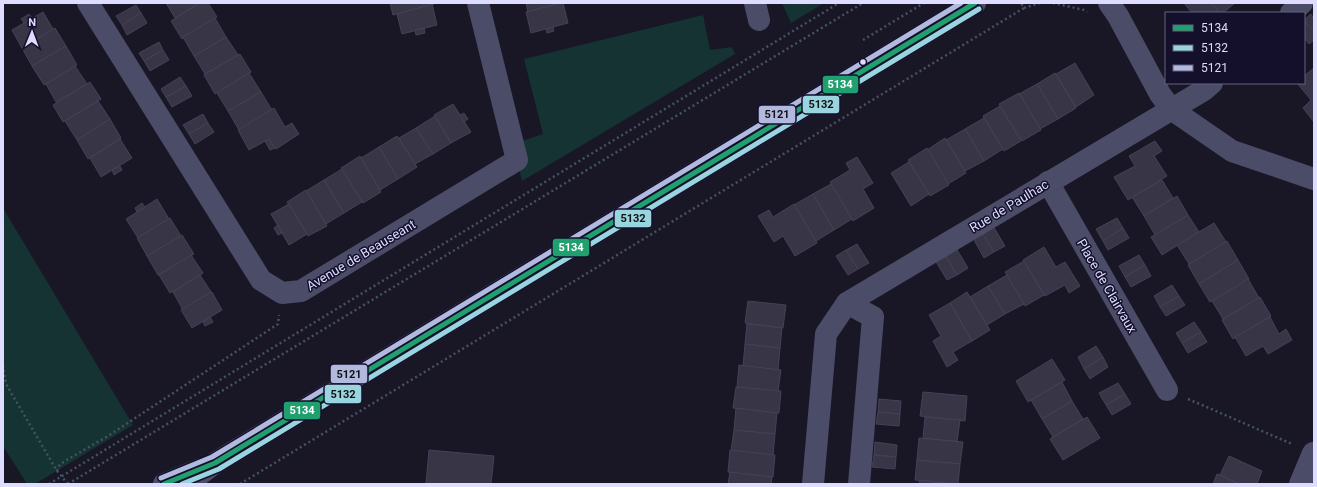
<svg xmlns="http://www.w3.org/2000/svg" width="1317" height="487" viewBox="0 0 1317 487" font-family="Roboto,sans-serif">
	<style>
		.green { fill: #143332 }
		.building { fill: #383547; stroke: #454158 }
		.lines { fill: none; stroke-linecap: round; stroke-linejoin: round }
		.path { stroke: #445362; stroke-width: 2.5; stroke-dasharray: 2 3; stroke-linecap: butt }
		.minor { stroke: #4b4c67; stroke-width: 22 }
		.tertiary { stroke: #4b4c67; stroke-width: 22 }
		.bus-1-casing { stroke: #14102c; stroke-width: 8 }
		.bus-2-casing { stroke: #14102c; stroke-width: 8 }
		.bus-3-casing { stroke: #14102c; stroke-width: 8 }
		.bus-1 { stroke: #20a06f; stroke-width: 5 }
		.bus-2 { stroke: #99d4df; stroke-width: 5 }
		.bus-3 { stroke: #b1b9df; stroke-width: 5 }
		.bus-dot { fill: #dedcff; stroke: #14102c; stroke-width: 1.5 }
		.labels { text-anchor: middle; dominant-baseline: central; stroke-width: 3; stroke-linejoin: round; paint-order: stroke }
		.street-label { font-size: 13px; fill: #dedcff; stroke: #14102c }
		.line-badge { stroke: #14102c; stroke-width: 1.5 }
		.badge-label { font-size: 11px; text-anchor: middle; font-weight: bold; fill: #fff }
		.pale-badge-label { font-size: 11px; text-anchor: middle; font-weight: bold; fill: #111 }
	</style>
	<rect width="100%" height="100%" fill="#191626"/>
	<!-- green -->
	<g class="green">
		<path d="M782,3h42l-33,20z"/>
		<path d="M703,15l7,35 22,-3 3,7 -213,127 -4,-18 1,-21 24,-8 -19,-75z"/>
		<path d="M3,208l130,217 -98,59h-8l-24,-38z"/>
	</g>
	<!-- building -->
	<g class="building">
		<path d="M166,3h33l-24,15z"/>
		<path d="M199,3h9l9,14 -35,22 -11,-18z"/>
		<path d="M390,3h43l1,1 -41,11z"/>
		<path d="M526,3h35l-33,9z"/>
		<path d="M561,3h2l5,20 -37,10 -5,-21z"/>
		<path d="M1184,3h28l8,9 -28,1z"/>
		<path d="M1212,3h23l-12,10h-3z"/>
		<path d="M432,4l5,21 -35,9 -5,-20z"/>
		<path d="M136,5l5,8 -19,12 -6,-9z"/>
		<path d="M43,12l10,17 -31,19 -10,-18z"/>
		<path d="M141,13l6,10 -20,12 -5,-10z"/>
		<path d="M29,14l3,4 -8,5 -3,-4z"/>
		<path d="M1311,14l3,5v13l-10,-12z"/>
		<path d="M215,18l11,19 -32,19 -11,-19z"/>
		<path d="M1304,20l10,12v8l-5,4 -5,-7z"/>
		<path d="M553,27l1,4 -7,2 -1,-4z"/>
		<path d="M55,28l11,18 -34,20 -10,-18z"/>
		<path d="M424,28l1,5 -9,2 -1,-5z"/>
		<path d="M226,37l12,18 -33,19 -11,-18z"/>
		<path d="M159,42l4,8 -19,11 -5,-8z"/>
		<path d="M66,46l11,19 -33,20 -12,-19z"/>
		<path d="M163,50l6,10 -19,11 -6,-10z"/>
		<path d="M240,54l11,18 -36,22 -11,-19z"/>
		<path d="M1075,63l19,32 -18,12 -20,-33z"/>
		<path d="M75,66l12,18 -31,18 -10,-18z"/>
		<path d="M1314,68v54l-11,-14 8,-8 -14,-17h7v-7z"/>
		<path d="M249,73l12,19 -33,19 -11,-18z"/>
		<path d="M1055,73l21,35 -18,11 -21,-35z"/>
		<path d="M180,77l6,9 -20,11 -5,-8z"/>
		<path d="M90,82l11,17 -38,23 -10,-17z"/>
		<path d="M1037,84l21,35 -18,10 -21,-35z"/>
		<path d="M186,86l6,10 -20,11 -6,-10z"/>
		<path d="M261,92l11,18 -33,20 -11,-19z"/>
		<path d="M1019,93l22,37 -19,11 -23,-37z"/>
		<path d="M98,101l12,18 -33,21 -12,-19z"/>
		<path d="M453,104l18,28 -20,11 -17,-28z"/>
		<path d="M1000,106l21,35 -17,10 -21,-35z"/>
		<path d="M274,108l11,19 7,-4 7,11 -23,15 -7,-10 -20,11 -11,-20z"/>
		<path d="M464,113l4,6 -4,3 -4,-7z"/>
		<path d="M203,114l5,9 -19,11 -6,-9z"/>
		<path d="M435,116l16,27 -18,11 -17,-26z"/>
		<path d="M984,118l19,31 -19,12 -19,-32z"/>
		<path d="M110,119l11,19 -33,21 -11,-19z"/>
		<path d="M208,123l6,9 -19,12 -6,-10z"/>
		<path d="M416,128l17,26 -18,10 -16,-26z"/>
		<path d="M965,129l19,32 -19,10 -19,-31z"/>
		<path d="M397,136l20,31 -19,12 -19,-32z"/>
		<path d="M945,138l21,35 -18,11 -21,-34z"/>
		<path d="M120,139l12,19 -31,19 -11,-19z"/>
		<path d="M269,139l6,9 -5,2 -5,-9z"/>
		<path d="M1155,141l7,10 -8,5 13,20 -39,24 -14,-23 21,-11 -6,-10z"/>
		<path d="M379,147l19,32 -18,11 -19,-32z"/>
		<path d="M927,148l22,37 -19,11 -22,-36z"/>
		<path d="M360,156l21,36 -18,11 -22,-35z"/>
		<path d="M857,157l16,26 -10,6 11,19 -21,13 -23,-39 20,-12 -4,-7z"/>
		<path d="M909,162l20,32 -18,12 -20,-33z"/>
		<path d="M120,166l2,4 -8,5 -2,-5z"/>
		<path d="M342,169l20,33 -18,11 -20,-33z"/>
		<path d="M324,180l20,33 -18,11 -20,-33z"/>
		<path d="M1162,180l11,18 -29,18 -12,-19z"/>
		<path d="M831,184l21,35 -18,11 -21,-36z"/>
		<path d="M306,190l21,36 -19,10 -21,-34z"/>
		<path d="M813,194l21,36 -18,11 -22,-36z"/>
		<path d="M1177,196l11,19 -33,20 -11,-19z"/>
		<path d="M157,199l12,20 -31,19 -12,-19z"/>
		<path d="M142,203l3,4 -8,5 -2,-4z"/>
		<path d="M289,204l18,30 -18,11 -18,-31z"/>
		<path d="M794,204l23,39 -22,13 -12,-20 -9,6 -16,-26 11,-6 4,7z"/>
		<path d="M1188,215l11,17 -37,23 -11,-18z"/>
		<path d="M170,218l11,18 -34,20 -10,-18z"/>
		<path d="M1117,218l6,10 -20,13 -7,-12z"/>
		<path d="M1214,223l12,19 -37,22 -12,-19z"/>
		<path d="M278,225l4,8 -4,2 -4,-7z"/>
		<path d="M993,226l12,20 -11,6 -12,-19z"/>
		<path d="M1123,228l6,10 -21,12 -5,-9z"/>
		<path d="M982,233l12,19 -10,6 -11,-20z"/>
		<path d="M182,235l12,19 -36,21 -11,-19z"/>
		<path d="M1227,241l11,19 -39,24 -11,-19z"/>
		<path d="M857,244l12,19 -11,6 -12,-19z"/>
		<path d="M1044,247l12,20 9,-5 15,24 -11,7 -4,-8 -20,11 -22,-36z"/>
		<path d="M956,248l12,20 -11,7 -12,-20z"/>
		<path d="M846,250l12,19 -10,6 -12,-19z"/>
		<path d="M191,255l12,18 -33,20 -11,-18z"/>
		<path d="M945,255l12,20 -10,5 -12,-20z"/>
		<path d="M1139,255l6,10 -20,12 -6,-11z"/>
		<path d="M1238,260l11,19 -39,23 -11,-18z"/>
		<path d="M1024,261l20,34 -19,11 -20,-34z"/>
		<path d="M1145,265l6,11 -20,11 -6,-10z"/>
		<path d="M200,275l11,17 -28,18 -10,-18z"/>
		<path d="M1007,275l17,29 -19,10 -17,-28z"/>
		<path d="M1248,279l11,19 -36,21 -11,-18z"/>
		<path d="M1172,285l7,11 -19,11 -6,-11z"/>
		<path d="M988,286l17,28 -18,11 -17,-28z"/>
		<path d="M211,292h1l10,18 -30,18 -11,-18z"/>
		<path d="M967,292l23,38 -18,11 -22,-38z"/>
		<path d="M1179,296l6,9 -19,11 -6,-9z"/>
		<path d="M1260,297l11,19 -38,23 -11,-19z"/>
		<path d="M748,301l38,4 -3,23 -38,-5z"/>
		<path d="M950,303l22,38 -19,11 5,8 -11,7 -14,-26 8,-5 -12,-21z"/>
		<path d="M210,317l3,5 -8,4 -2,-4z"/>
		<path d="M1270,317l9,17 7,-5 6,11 -24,14 -5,-8 -17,10 -11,-19z"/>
		<path d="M1194,322l7,10 -19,11 -6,-10z"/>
		<path d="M747,324l35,4 -2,20 -35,-4z"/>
		<path d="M1201,332l6,10 -19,11 -6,-10z"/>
		<path d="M745,344l35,4 -2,22 -35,-4z"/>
		<path d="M1096,346l7,11 -19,12 -6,-12z"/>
		<path d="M1103,357l5,10 -18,12 -6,-10z"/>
		<path d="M1052,359l13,21 -37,22 -12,-21z"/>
		<path d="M739,365l42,5 -3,21 -41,-4z"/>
		<path d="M1062,382l10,19 -30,18 -11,-19z"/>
		<path d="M1118,383l7,11 -19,11 -7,-12z"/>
		<path d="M736,387l45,4 -2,22 -46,-5z"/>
		<path d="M923,392l44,4 -2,25 -45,-5z"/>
		<path d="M1125,394l6,10 -19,11 -6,-10z"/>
		<path d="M879,399l22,2 -1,13 -22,-2z"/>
		<path d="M1072,401l11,18 -30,18 -11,-18z"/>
		<path d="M736,408l41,5 -2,21 -41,-4z"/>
		<path d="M878,412l22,2 -1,12 -23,-2z"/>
		<path d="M925,417l35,3 -3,22 -34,-4z"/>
		<path d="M1087,417l13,21 -37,22 -13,-21z"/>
		<path d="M734,430l41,4 -2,21 -42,-4z"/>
		<path d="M919,438l44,4 -3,22 -43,-4z"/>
		<path d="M875,442l22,3 -1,12 -22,-2z"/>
		<path d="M429,450l65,6 -3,28h-65z"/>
		<path d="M730,450l45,5 -2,22 -45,-5z"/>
		<path d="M874,455l22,2 -1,12 -23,-2z"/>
		<path d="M1229,456l33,15 -5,13h-18l-19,-9z"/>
		<path d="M917,460l43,4 -2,20 -43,-4z"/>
		<path d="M730,472l42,5 -1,7h-43z"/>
		<path d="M1217,474l3,1 19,9h-26z"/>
		<path d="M920,480l32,4h-33z"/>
	</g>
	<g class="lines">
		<!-- path -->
		<g class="path">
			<path d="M1053,3l31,7 3,2"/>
			<path d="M1024,8l16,-5"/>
			<path d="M863,40l61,-37"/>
			<path d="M3,365l3,19 51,87 11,13"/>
			<path d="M1188,399l104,45"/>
			<path d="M57,471l3,-7 48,-28 170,-112 1,-9"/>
			<path d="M49,484l790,-481"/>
			<path d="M68,484l795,-481"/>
			<path d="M240,484l784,-476 -3,-5"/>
		</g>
		<!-- minor -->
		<g class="minor">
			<path d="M88,3l173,277 21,13 19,-2 216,-131 -39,-157"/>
			<path d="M755,3l4,17"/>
			<path d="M1109,3l9,13 42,78 11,15 61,42 82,28"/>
			<path d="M1291,13l11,-10"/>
			<path d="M1048,182l119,208"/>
			<path d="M847,303l26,14 -14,167"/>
			<path d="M813,484l13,-150 21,-31 357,-213 8,-7"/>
			<path d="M1300,484l13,-31 1,1"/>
		</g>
		<!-- tertiary -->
		<g class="tertiary">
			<path d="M164,484l37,-15"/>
			<path d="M187,484l28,-21 760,-460"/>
		</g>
		<!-- bus-1 casing -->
		<g class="bus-1-casing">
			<path id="bus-1" d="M164,484l51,-21 760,-460"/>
		</g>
		<!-- bus-2 casing -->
		<g class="bus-2-casing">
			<path id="bus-2" d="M182,484l37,-15 760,-460"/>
		</g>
		<!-- bus-3 casing -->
		<g class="bus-3-casing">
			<path id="bus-3" d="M161,478l51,-21 749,-454"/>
		</g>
		<!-- bus-1 -->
		<use href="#bus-1" class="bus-1"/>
		<!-- bus-2 -->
		<use href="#bus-2" class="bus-2"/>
		<!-- bus-3 -->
		<use href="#bus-3" class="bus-3"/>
	</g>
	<!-- markers -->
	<circle class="bus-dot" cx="863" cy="62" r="3.5"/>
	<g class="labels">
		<!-- street labels -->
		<g class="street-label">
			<text transform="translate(1009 206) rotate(-31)">Rue de Paulhac</text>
			<text transform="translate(361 255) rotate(-31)">Avenue de Beauseant</text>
			<text transform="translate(1107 286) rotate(60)">Place de Clairvaux</text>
		</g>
	</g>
	<g class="line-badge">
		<rect x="822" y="75" width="37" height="19" rx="4" fill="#20a06f"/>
		<rect x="802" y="95" width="38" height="19" rx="4" fill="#99d4df"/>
		<rect x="758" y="105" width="38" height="19" rx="4" fill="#b1b9df"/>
		<rect x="614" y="209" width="38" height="19" rx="4" fill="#99d4df"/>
		<rect x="552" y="238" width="38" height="19" rx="4" fill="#20a06f"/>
		<rect x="330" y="364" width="38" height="20" rx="4" fill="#b1b9df"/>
		<rect x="324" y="384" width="38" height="20" rx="4" fill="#99d4df"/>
		<rect x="283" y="401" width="38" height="19" rx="4" fill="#20a06f"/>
	</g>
	<g class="badge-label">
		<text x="840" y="88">5134</text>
		<text x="571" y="251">5134</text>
		<text x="302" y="414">5134</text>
	</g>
	<g class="pale-badge-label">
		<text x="821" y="108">5132</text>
		<text x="777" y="118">5121</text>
		<text x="633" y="222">5132</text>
		<text x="349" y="378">5121</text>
		<text x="343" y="398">5132</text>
	</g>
	<!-- border -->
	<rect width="1317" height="487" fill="none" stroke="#dedcff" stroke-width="8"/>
	<!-- legend -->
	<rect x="1165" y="12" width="140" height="72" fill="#14102c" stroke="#656280"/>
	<rect x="1173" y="25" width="20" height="6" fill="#20a06f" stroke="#656280"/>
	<text x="1201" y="32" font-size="12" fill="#dedcff">5134</text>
	<rect x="1173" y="45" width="20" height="6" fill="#99d4df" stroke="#656280"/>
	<text x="1201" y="52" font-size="12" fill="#dedcff">5132</text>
	<rect x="1173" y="65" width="20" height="6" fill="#b1b9df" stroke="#656280"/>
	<text x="1201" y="72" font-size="12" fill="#dedcff">5121</text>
	<!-- north arrow -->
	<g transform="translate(32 32) rotate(1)" stroke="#14102c" stroke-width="3" paint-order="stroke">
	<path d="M0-3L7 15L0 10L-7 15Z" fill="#dedcff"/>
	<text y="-6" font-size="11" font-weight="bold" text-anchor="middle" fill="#dedcff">N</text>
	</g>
</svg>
